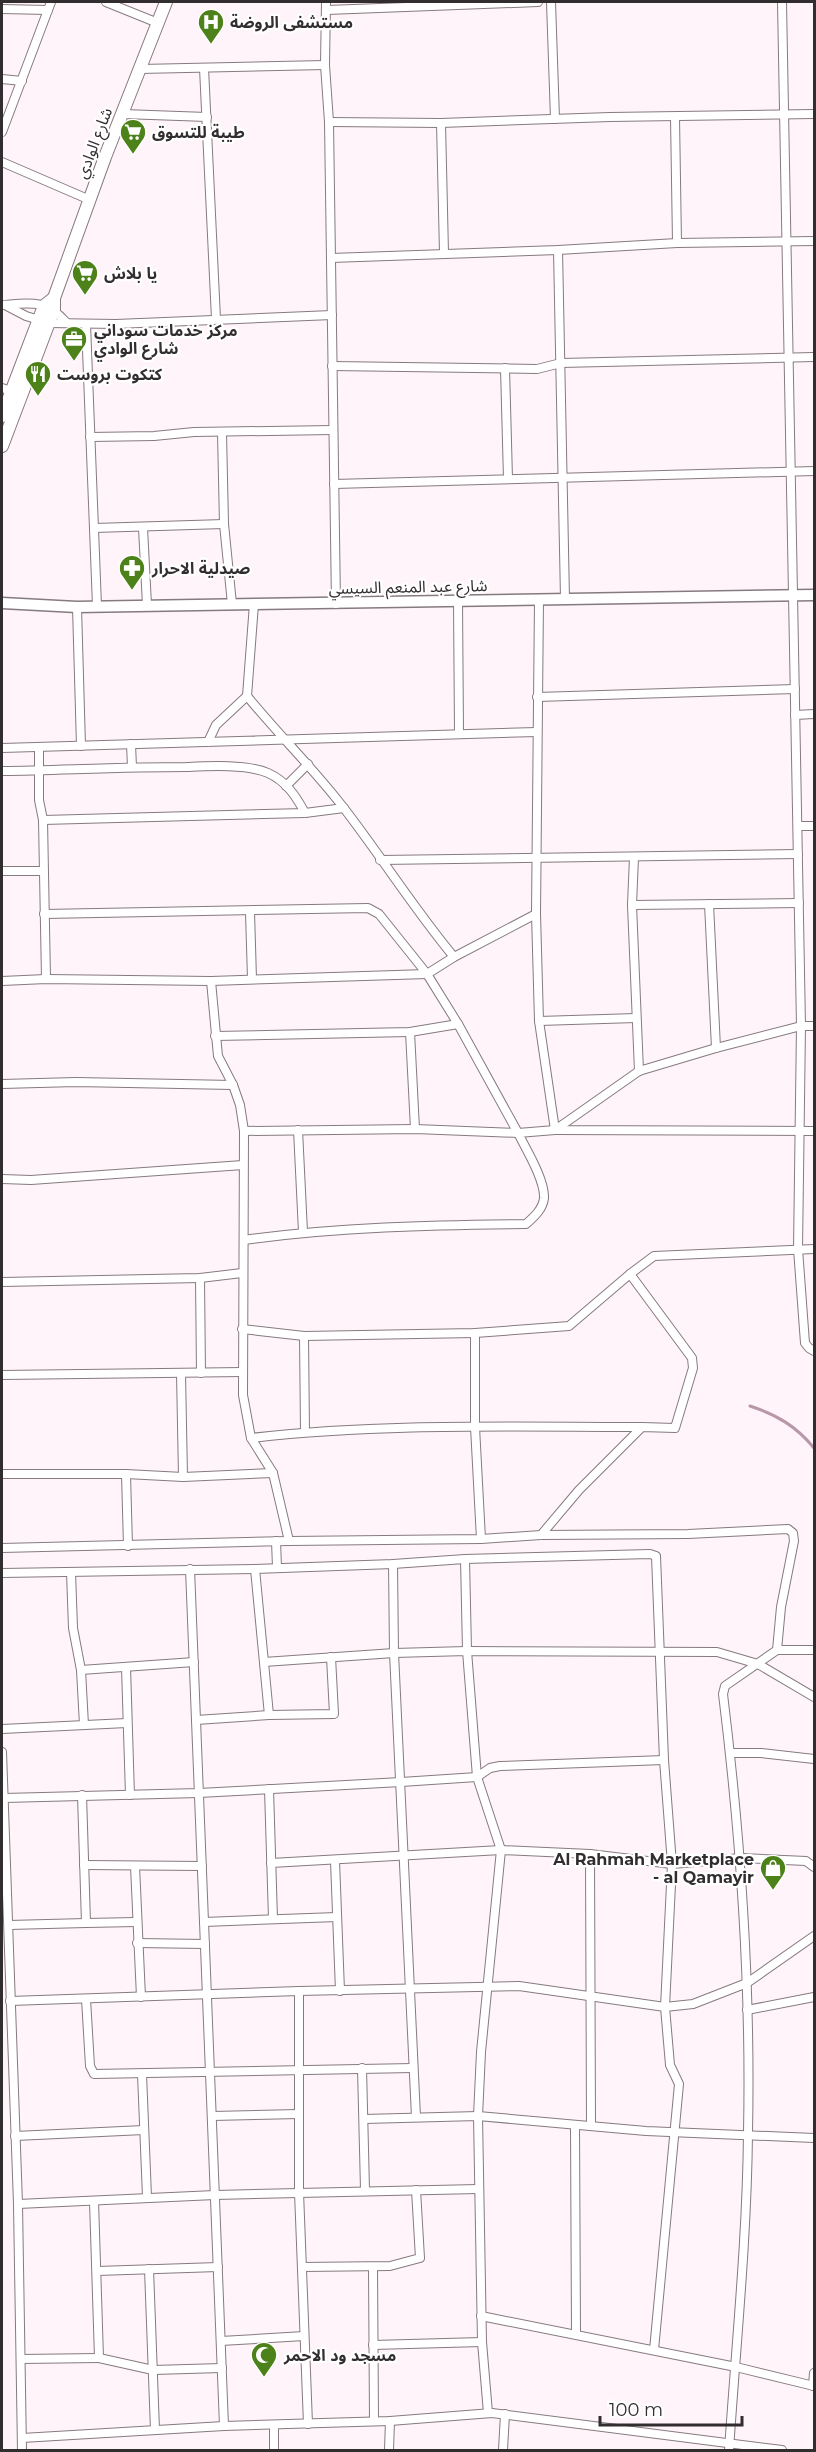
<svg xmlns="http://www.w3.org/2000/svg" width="816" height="2452" viewBox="0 0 816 2452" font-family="Montserrat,'Noto Sans Arabic',sans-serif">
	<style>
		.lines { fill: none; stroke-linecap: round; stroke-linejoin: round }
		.stream { stroke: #b897a9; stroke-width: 3 }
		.minor-casing { stroke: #867a81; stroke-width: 10 }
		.tertiary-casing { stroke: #867a81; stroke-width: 13 }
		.secondary-casing { stroke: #867a81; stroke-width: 14 }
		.minor { stroke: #fff; stroke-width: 8 }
		.tertiary { stroke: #fff; stroke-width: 10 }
		.secondary { stroke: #fff; stroke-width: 12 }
		.labels { text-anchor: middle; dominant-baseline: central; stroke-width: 4.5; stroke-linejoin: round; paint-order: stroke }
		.poi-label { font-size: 16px; font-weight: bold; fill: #322d2f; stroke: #fff; text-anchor: start }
		.street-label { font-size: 16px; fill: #322d2f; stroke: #fff }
	</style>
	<rect width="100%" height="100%" fill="#fff4f9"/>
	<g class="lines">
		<!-- stream -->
		<path class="stream" d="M750,1406c27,9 46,20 64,42"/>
		<!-- minor casing -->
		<g class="minor-casing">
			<g id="minor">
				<path d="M106,2l52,21"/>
				<path d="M326,2l-1,63 4,57 7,482"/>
				<path d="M551,2l4,117"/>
				<path d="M782,2l19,1024 -3,223 7,94 4,5 5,3"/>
				<path d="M2,9l46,1"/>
				<path d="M327,10l211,-8"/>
				<path d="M204,68l12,251"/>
				<path d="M140,69l185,-4"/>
				<path d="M2,79l20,2"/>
				<path d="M123,114l84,3"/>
				<path d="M675,117l2,126"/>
				<path d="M329,122l112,1 169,-6 204,-3"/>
				<path d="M441,123l3,130"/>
				<path d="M2,132l49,-130"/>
				<path d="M2,162l88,38"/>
				<path d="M558,250l7,349"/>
				<path d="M331,258l227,-8 119,-7 137,-2"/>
				<path d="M2,305c28,-2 43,-6 64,17"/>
				<path d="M5,305l21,11 23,7 67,1 216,-9"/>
				<path d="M86,324l11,282"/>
				<path d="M332,366l205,3 24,-6 253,-6"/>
				<path d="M505,368l3,111"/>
				<path d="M2,388l9,3"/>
				<path d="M222,433l2,91 8,80"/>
				<path d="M90,437l64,-1 40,-4 139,-2"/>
				<path d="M334,484l480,-13"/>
				<path d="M94,528l130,-4"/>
				<path d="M143,528l4,77"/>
				<path d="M458,600l1,134"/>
				<path d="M77,607l4,139"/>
				<path d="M247,696c31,38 66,72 96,111 38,49 71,102 111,150"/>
				<path d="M537,697l258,-8"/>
				<path d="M795,715l19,-1"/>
				<path d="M208,742l8,-17 31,-29 7,-92"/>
				<path d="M131,744l1,23"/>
				<path d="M39,747v53l4,20 3,159"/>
				<path d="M2,748l535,-16"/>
				<path d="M2,771c61,-1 122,-4 184,-4 23,-1 61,-3 82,6 18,8 28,23 37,40"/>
				<path d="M286,786l22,-22"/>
				<path d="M43,820l262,-7 39,-5"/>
				<path d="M798,826h16"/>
				<path d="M634,857l-2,48 7,166"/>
				<path d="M380,860l418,-6"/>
				<path d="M2,871h41"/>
				<path d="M709,904l7,144"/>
				<path d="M632,905l167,-2"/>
				<path d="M250,912l2,67"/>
				<path d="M44,914l324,-6 11,6 48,60 31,50 60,109"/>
				<path d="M536,914l3,107 16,109 259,1"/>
				<path d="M2,981l44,-2 165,2 216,-7 27,-17 82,-43 3,-315"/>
				<path d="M211,981l7,75 15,29 7,20 4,26 -1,264 8,43 22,35 16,68"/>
				<path d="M539,1021l97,-3"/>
				<path d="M410,1032l5,97"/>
				<path d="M215,1036l195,-4 48,-8"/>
				<path d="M2,1084l74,-2 157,3"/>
				<path d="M298,1130l5,102"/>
				<path d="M244,1131l171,-2 103,4"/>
				<path d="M2,1179l29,1 212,-15"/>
				<path d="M244,1240c93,-13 188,-15 282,-16 8,-7 17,-15 18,-26 1,-18 -18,-49 -26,-65l37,-3 84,-59 77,-23 85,-22h13"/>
				<path d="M200,1278l1,95"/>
				<path d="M2,1282l198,-4 42,-5"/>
				<path d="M242,1329l62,7 171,-3 94,-7 61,-52 24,-18 160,-7"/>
				<path d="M475,1333v94l6,112"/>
				<path d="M304,1336l1,96"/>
				<path d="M181,1373l2,104"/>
				<path d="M2,1375l241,-3"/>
				<path d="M251,1438c129,-15 261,-11 391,-11"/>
				<path d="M2,1474h124l57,3 90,-4"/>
				<path d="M126,1474l2,72"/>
				<path d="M541,1535l38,-45 63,-63 33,1 18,-60 -1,-10 -62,-84"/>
				<path d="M276,1541l1,26"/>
				<path d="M2,1548l287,-7 192,-2 60,-4 147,-1 100,-5 5,4 1,8 -13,66 -4,43"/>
				<path d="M465,1559l2,92 10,126 24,73 -20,202 -3,64 4,226 6,71"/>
				<path d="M393,1564l1,89 22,464"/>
				<path d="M190,1569l34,857"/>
				<path d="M255,1569l14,146"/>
				<path d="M71,1572l2,56 8,42 3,55"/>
				<path d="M2,1573l253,-4 138,-5 72,-5 185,-5 6,2 8,204 8,104 -7,143 5,58 9,19 -25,266"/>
				<path d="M264,1662l130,-9 73,-2 250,1 41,12 56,33"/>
				<path d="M126,1667l4,128"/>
				<path d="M81,1670l113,-8"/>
				<path d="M196,1720l73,-5 65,-1 -3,-57"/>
				<path d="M2,1729l125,-6"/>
				<path d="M2,1752l16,452 4,246"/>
				<path d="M731,1753h30l53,6"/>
				<path d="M269,1789l4,130"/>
				<path d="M82,1795l4,128 50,-1"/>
				<path d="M4,1798l195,-5 202,-11 76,-5 13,-9 10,-2 164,-6"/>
				<path d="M590,1854l1,272"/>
				<path d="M335,1861l5,130"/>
				<path d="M271,1863l230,-13 89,4 82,10 69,-6 65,3 8,6"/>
				<path d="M84,1865l118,1"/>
				<path d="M135,1866l6,131"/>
				<path d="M204,1922l133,-5"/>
				<path d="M9,1925l77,-2"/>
				<path d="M137,1943l68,1"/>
				<path d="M299,1991v201l9,232"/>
				<path d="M86,1999l4,67 4,8 319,-6"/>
				<path d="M10,2001l289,-10 220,-5 146,21 28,-3 54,-21 67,-47"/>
				<path d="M747,2010l67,-13"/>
				<path d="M362,2068l3,122"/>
				<path d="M142,2074l5,123"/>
				<path d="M212,2116l87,-2"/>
				<path d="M364,2119l114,-3 168,15 168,7"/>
				<path d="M575,2125l1,209"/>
				<path d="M15,2136l129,-6"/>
				<path d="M94,2201l5,157 54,12 69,-2"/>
				<path d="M18,2204l197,-9 263,-6"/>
				<path d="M302,2267l88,-1 30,-8 -4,-68"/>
				<path d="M373,2267l1,154"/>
				<path d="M149,2269l6,161"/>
				<path d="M97,2271l121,-4"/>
				<path d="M481,2316l255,51 78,19"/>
				<path d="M221,2341l83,-5"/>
				<path d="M373,2345l109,-3"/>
				<path d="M21,2359l78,-1"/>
				<path d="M813,2386l1,-13"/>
				<path d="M22,2438l202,-12 166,-5 102,-8 290,37"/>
				<path d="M274,2450v-24"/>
				<path d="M389,2450l1,-29"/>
				<path d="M503,2450l2,-36"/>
				<path d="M729,2450c7,-105 18,-211 19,-317 3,-147 -7,-293 -25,-439l2,-8 52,-36h37"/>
			</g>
		</g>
		<!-- tertiary casing -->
		<g class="tertiary-casing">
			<path id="tertiary" d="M2,603l75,4 737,-12"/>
		</g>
		<!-- secondary casing -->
		<g class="secondary-casing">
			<g id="secondary">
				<path d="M2,416l42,-110 10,-8"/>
				<path d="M2,446l52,-137v-11l51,-141 61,-155"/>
			</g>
		</g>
		<!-- minor -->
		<use href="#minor" class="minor"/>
		<!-- tertiary -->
		<use href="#tertiary" class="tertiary"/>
		<!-- secondary -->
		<use href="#secondary" class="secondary"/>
	</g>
	<!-- icons -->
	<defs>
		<g id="hospital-pin" transform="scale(1.35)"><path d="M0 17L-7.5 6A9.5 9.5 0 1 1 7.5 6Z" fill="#4c8219" stroke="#fff"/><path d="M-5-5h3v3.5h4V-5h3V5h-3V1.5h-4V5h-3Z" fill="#fff"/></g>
		<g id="supermarket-pin" transform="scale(1.35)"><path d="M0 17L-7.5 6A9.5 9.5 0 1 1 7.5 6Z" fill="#4c8219" stroke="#fff"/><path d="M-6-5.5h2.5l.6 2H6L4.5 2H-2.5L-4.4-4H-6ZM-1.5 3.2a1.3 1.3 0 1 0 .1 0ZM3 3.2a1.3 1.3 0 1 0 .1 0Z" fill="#fff"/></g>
		<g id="office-pin" transform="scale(1.35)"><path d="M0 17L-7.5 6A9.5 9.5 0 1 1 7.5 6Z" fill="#4c8219" stroke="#fff"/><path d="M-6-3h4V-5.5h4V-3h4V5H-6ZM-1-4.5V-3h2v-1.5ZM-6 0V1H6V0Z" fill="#fff"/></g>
		<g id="restaurant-pin" transform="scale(1.35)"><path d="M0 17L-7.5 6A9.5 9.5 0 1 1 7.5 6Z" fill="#4c8219" stroke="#fff"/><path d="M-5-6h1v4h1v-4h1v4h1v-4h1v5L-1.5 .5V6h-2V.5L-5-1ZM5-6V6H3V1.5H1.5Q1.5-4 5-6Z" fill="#fff"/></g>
		<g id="pharmacy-pin" transform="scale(1.35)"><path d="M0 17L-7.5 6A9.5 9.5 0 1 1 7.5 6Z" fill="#4c8219" stroke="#fff"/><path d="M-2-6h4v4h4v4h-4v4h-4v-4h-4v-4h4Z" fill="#fff"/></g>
		<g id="shop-pin" transform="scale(1.35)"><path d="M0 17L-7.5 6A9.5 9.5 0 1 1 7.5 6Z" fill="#4c8219" stroke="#fff"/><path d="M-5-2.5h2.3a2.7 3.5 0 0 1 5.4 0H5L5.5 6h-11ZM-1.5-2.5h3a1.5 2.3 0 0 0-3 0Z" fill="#fff"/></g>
		<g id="mosque-pin" transform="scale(1.35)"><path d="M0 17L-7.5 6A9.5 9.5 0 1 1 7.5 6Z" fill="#4c8219" stroke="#fff"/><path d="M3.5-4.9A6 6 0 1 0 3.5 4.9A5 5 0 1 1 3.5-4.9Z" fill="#fff"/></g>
	</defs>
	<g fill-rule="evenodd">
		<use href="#hospital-pin" x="211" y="22"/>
		<use href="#supermarket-pin" x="133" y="132"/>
		<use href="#supermarket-pin" x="85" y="273"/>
		<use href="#office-pin" x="74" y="339"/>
		<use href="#restaurant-pin" x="38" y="374"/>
		<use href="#pharmacy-pin" x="132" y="568"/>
		<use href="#shop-pin" x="773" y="1868"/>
		<use href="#mosque-pin" x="264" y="2355"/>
	</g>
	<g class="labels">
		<!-- poi labels -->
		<g class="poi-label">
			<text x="230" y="22">مستشفى الروضة</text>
			<text x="152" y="132">طيبة للتسوق</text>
			<text x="104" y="273">يا بلاش</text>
			<text x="94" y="330">مركز خدمات سوداني<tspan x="94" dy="18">شارع الوادي</tspan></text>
			<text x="57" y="374">كتكوت بروست</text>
			<text x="152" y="568">صيدلية الاحرار</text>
			<text x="754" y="1859" text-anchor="end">Al Rahmah Marketplace<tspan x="754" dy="18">- al Qamayir</tspan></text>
			<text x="284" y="2355">مسجد ود الاحمر</text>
		</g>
		<!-- street labels -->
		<g class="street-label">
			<text transform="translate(94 143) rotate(-69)">شارع الوادي</text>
			<text transform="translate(408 587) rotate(-1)">شارع عبد المنعم السيسي</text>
		</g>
	</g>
	<!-- border -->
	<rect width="816" height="2452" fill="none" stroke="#322d2f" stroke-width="6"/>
	<!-- scale -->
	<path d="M600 2416v9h142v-9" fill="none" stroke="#322d2f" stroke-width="3"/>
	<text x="609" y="2416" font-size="18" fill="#322d2f" stroke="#ffffff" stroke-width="4.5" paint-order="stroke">100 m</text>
</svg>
